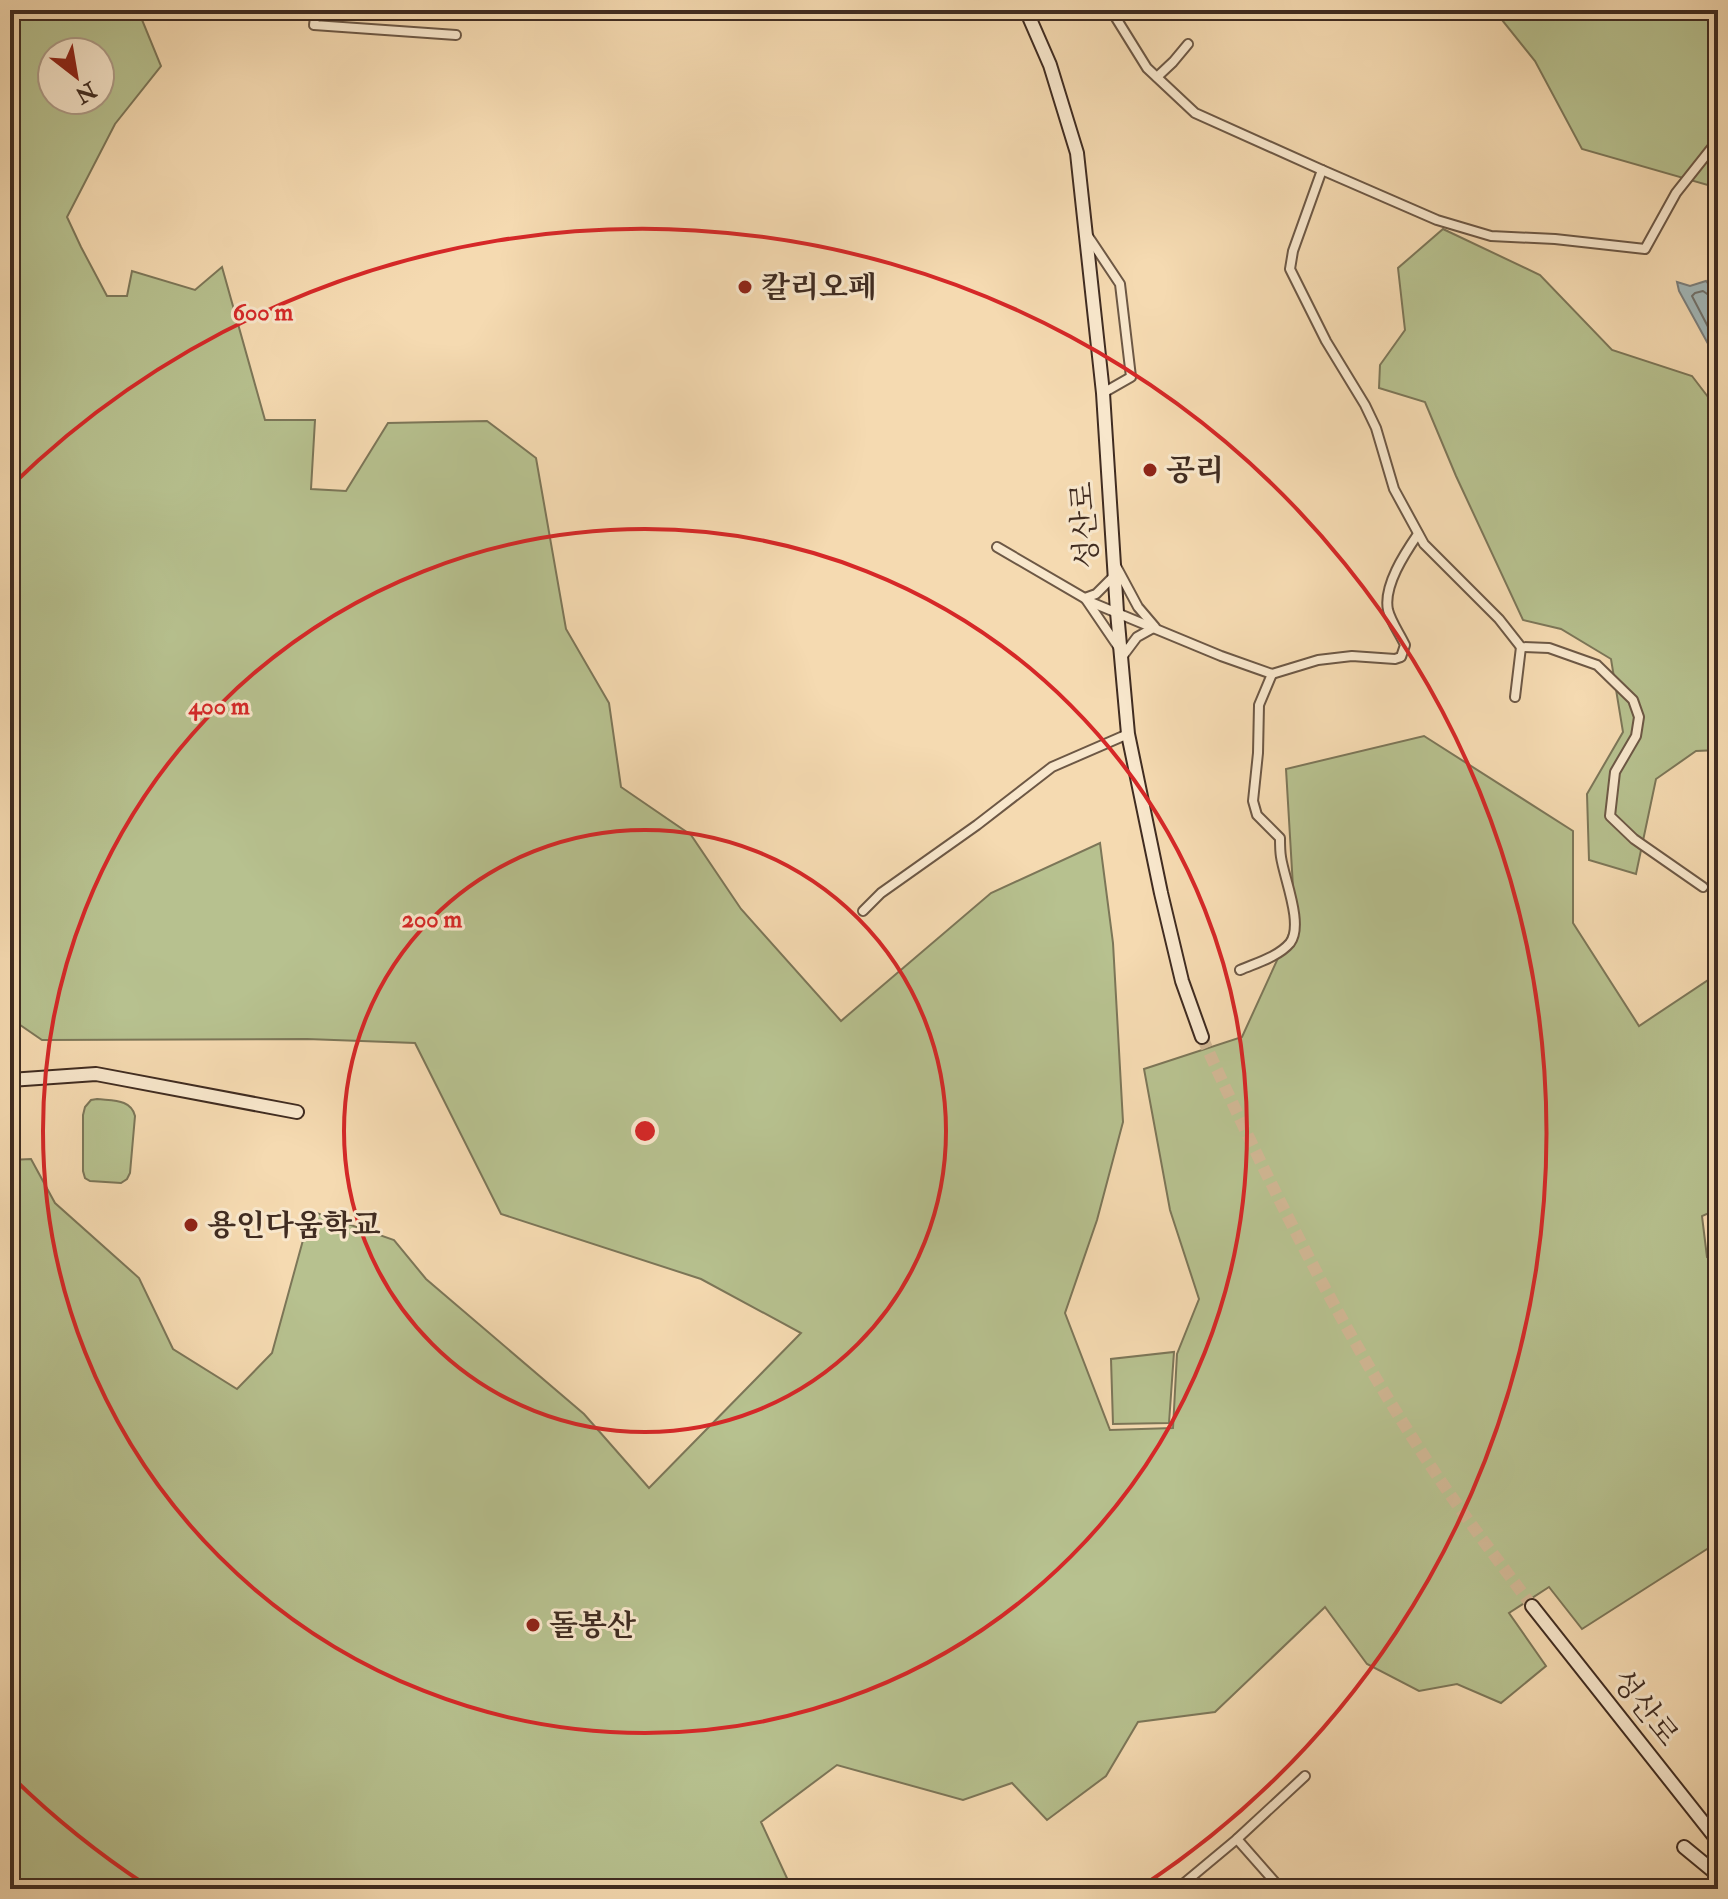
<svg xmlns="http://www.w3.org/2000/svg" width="1728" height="1899" viewBox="0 0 1728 1899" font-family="'IM FELL Double Pica','Noto Serif KR',serif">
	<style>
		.green { fill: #b7c18f; stroke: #7c7658; stroke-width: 2; fill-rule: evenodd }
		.water { fill: #a2b7b8; stroke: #7b7f7c; stroke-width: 2 }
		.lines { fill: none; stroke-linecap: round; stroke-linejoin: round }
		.shore { stroke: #71726c; stroke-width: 2 }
		.secondary-tunnel { stroke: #d1b794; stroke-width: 12; stroke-dasharray: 12 6; stroke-linecap: butt }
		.street-casing { stroke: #6d5845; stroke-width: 12 }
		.secondary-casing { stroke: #402c21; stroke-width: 16 }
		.street { stroke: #f8e7cc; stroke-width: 8 }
		.secondary { stroke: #f8e7cc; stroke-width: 12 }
		.ring { fill: none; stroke: #d62828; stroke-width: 4 }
		.poi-dot { fill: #8f2418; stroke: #f8e7cc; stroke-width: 3 }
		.labels { text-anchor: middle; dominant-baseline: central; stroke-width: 6; stroke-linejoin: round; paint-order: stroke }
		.poi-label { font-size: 30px; font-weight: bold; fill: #402c21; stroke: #f8e7cc; text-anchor: start }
		.street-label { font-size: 30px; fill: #402c21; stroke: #f8e7cc }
		.centre { fill: #d62828; stroke: #f8e7cc; stroke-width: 4 }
		.ring-label { font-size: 24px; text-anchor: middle; font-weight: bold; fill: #d62828; stroke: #f8e7cc; stroke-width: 6; stroke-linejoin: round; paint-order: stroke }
	</style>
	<rect width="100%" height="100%" fill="#f5dab1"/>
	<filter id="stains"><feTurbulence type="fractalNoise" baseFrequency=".0025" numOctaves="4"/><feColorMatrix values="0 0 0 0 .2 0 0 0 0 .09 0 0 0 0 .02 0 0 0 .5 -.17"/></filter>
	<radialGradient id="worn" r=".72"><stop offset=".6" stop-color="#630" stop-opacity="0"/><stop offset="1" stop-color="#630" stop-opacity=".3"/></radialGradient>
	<!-- green -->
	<g class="green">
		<path d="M10,10h128l23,56 -46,58 -48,93 14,30 26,49h20l5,-25 63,19 27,-23 43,153h50l-4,69 35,2 42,-68 99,-2 49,37 30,171 43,74 12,84 70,48 50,74 100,112 150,-128 109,-50 13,100 10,179 -26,98 -32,93 45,117 63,-2 4,-74 22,-55 -29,-89 -26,-141 98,-32 53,-116 -9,-152 138,-33 149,95v92l66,103 69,-46 10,-29v258l-16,7 5,41 11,6v279l-136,87 -33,-42 -40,26 37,53 -45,37 -44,-19 -38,7 -52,-27 -42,-57 -110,105 -77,10 -32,54 -59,44 -35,-37 -49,17 -126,-35 -76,57 31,67h-782v-729l21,-1 24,44 84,75 34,71 64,40 35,-36 39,-142 83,29 32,39 158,135 65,74 152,-155 -100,-54 -200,-65 -86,-171 -108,-4 -265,1 -32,-22zM52,52h48v48h-48z"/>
		<path d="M1494,10h224v178l-136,-39 -47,-88z"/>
		<path d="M1443,229l97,46 72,75 80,26 26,34v340l-22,1 -40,28 -20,95 -47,-14 -2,-66 36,-62 -12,-73 -50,-30 -38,-9 -67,-144 -31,-74 -46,-14 1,-23 25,-35 -7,-62z"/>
		<path d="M97,1099c16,2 34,0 38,17l-5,57 -3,6 -6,4 -31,-2 -5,-3 -2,-7v-56l2,-8 6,-7z"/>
		<path d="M1174,1352l-5,71 -56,1 -2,-65z"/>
	</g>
	<!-- water -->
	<path class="water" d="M1706,281l7,8 5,2v71l-39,-71 -2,-9 13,4z"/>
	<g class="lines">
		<!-- shore -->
		<path class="shore" d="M1718,298l-8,-2 -7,-5 -8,2 -3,3 26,50"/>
		<!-- secondary-tunnel -->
		<path class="secondary-tunnel" d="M1202,1037c67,147 140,295 230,431 31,47 66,92 100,138"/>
		<!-- street casing -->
		<g class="street-casing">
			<g id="street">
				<path d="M316,10l-2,15 142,10"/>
				<path d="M1111,10l36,58 48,45 127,57 115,50 54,16 64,3 90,10 31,-56 42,-53"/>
				<path d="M1157,77l16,-15 15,-18"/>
				<path d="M1322,170l-29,81 -3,18 36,72 39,64 11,23 18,61 30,55 75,75 22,28 28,1 48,17 36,35 6,17 -3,19 -21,36 -5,44 24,23 69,48"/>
				<path d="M1088,236l32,48 11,93 -28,16"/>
				<path d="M997,547l96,56 128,53 51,18 46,-14 34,-4 43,3 6,-2 4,-12c-5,-11 -14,-23 -17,-35 -5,-24 17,-57 30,-76"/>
				<path d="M1116,566l22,41 17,20 -18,10 -15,20"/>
				<path d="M1114,576l-18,18 -11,4 34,50"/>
				<path d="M1515,697l6,-50"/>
				<path d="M863,911l18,-18 96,-68 75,-58 76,-33"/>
				<path d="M1240,970c16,-7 38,-13 50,-27 14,-18 -6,-65 -9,-86 -1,-6 -1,-13 -1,-19l-23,-23 -4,-14 5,-48 1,-48 13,-31"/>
				<path d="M1237,1839l44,50"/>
				<path d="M1177,1889l60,-50 68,-63"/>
			</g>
		</g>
		<!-- secondary casing -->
		<g class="secondary-casing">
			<g id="secondary">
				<path d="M1026,10l24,55 27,88 26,240 14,219 11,122 33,159 21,88 20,56"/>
				<path d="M10,1080l86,-6 201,38"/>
				<path d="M1532,1606l186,235"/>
				<path d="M1684,1847l34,28"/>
			</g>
		</g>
		<!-- street -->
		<use href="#street" class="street"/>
		<!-- secondary -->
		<use href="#secondary" class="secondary"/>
	</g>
	<!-- distance rings -->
	<g class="ring">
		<circle cx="645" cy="1131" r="301"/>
		<circle cx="645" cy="1131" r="602"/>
		<path d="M146 1885A904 904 0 0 1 11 1776M11 486A904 904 0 1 1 1144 1885"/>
	</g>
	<!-- markers -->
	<g class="poi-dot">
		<circle cx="745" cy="287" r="8"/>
		<circle cx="1150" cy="470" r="8"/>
		<circle cx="191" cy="1225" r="8"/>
		<circle cx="533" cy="1625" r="8"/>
	</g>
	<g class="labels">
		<!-- poi labels -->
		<g class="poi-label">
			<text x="761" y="287">칼리오페</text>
			<text x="1166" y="470">공리</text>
			<text x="207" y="1225">용인다움학교</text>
			<text x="549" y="1625">돌봉산</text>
		</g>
		<!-- street labels -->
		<g class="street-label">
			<text transform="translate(1085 525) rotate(-94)">성산로</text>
			<text transform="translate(1645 1708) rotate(52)">성산로</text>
		</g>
	</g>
	<circle cx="645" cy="1131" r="12" class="centre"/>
	<g class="ring-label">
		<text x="263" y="320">600 m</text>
		<text x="219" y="714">400 m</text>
		<text x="432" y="927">200 m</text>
	</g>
	<!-- margin -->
	<rect width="1728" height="1899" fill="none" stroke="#f5dab1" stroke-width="40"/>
	<rect x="12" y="12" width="1704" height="1875" fill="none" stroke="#402c21" stroke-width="4"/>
	<rect x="20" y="20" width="1688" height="1859" fill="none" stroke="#402c21" stroke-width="2"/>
	<!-- north arrow -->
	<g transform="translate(76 76) rotate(149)"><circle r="38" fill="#f8e7cc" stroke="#ae9c88" stroke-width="2"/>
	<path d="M0-6L14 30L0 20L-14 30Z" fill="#8f2418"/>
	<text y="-12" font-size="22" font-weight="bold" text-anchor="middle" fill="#402c21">N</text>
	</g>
	<rect width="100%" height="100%" filter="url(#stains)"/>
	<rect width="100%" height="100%" fill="url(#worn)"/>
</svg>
